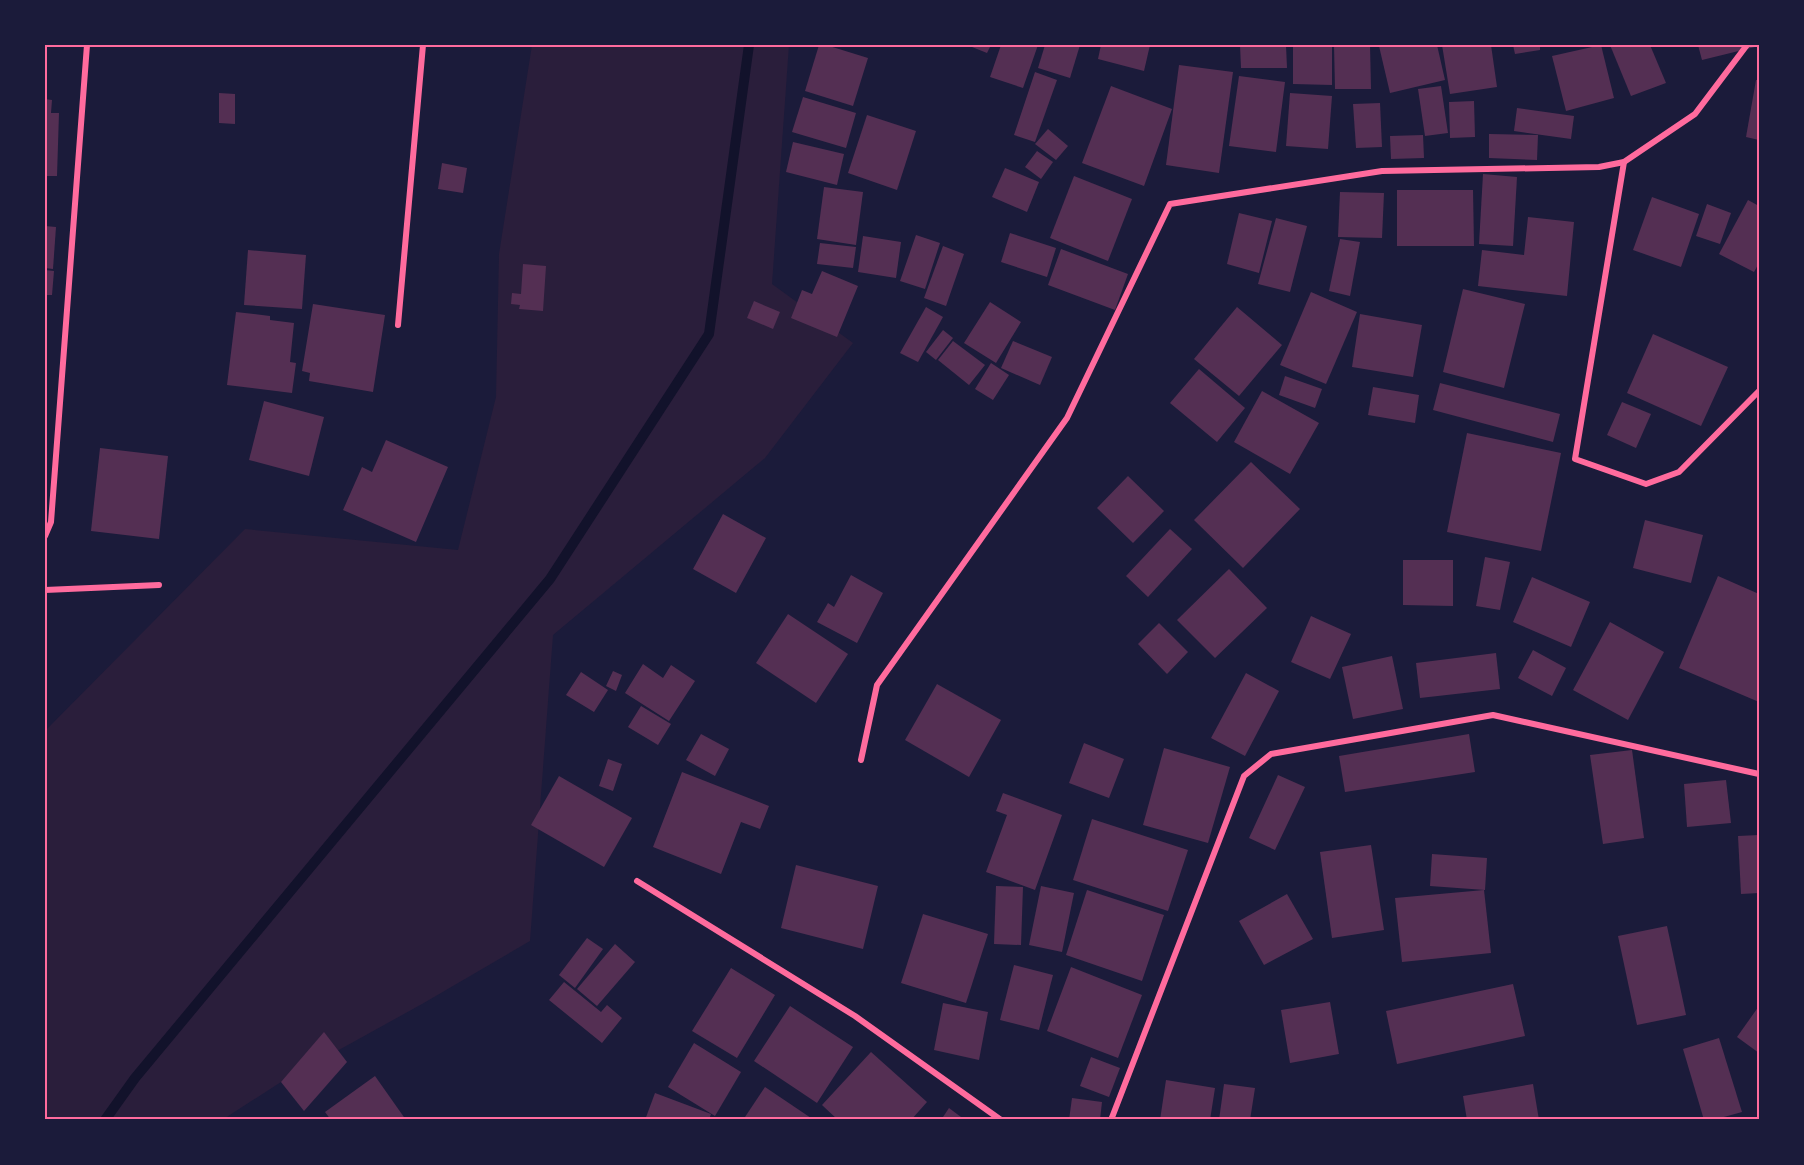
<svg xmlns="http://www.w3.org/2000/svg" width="1804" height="1165" viewBox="0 0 1804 1165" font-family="'Crimson Pro',serif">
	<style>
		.green { fill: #2a1e3b }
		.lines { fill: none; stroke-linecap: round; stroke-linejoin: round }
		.stream { stroke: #12122b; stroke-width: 10 }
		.building { fill: #542f53 }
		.minor { stroke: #ff6b9d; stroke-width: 6 }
		.neatline { fill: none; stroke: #ff6b9d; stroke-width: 2 }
	</style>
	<rect width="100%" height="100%" fill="#1b1b3a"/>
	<!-- green -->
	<path class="green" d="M532,45h257l-17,239 81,59 -88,115 -212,177 -23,306 -108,63 -141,78 -59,38h-177v-389l200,-202 213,21 38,-153 3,-143z"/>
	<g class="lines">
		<!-- stream -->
		<path class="stream" d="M105,1120l30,-42 415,-499 159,-245 40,-289"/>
	</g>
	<!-- building -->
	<g class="building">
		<path d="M819,45h7l42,13 -15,48 -48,-15z"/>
		<path d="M967,45h24l-4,8z"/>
		<path d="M1001,45h37l-15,43 -33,-11z"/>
		<path d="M1045,45h35l-10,33 -32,-10z"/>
		<path d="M1101,45h49l-6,26 -46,-12z"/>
		<path d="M1240,45h46l1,23h-46z"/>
		<path d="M1293,45h39v40l-39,-1z"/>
		<path d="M1334,45h36l1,44h-36z"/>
		<path d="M1384,45h53l8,35 -55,13 -11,-47z"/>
		<path d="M1442,45h49l6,42 -47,7z"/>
		<path d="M1513,45h27v5l-25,4z"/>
		<path d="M1601,45l13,53 -48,13 -14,-55z"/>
		<path d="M1610,45h40l16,38 -35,13z"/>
		<path d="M1698,45h61v1l-57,14z"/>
		<path d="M1179,65l54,7 -14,101 -53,-8z"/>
		<path d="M1035,72l22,8 -22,62 -21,-7z"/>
		<path d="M1239,76l46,6 -9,70 -47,-6z"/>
		<path d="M1756,80h3v60l-13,-3z"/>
		<path d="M1111,86l61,23 -28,77 -62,-23z"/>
		<path d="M1441,86l7,47 -23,3 -7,-47z"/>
		<path d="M219,93l16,1v30l-16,-1z"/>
		<path d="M1290,93l42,3 -4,53 -42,-3z"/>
		<path d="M803,97l53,16 -10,35 -54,-16z"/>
		<path d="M45,99l7,1 -1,13h8l-2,63h-12z"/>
		<path d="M1474,101l1,36 -25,1 -1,-36z"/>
		<path d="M1380,103l2,44 -26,1 -3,-44z"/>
		<path d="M1517,108l57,8 -3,23 -57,-8z"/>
		<path d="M867,115l49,16 -19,59 -49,-17z"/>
		<path d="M1048,129l20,17 -12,14 -21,-16z"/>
		<path d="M1489,134l49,1 -1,25 -48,-2z"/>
		<path d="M1423,135l1,23 -33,1 -1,-23z"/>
		<path d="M793,142l51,12 -7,31 -51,-13z"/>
		<path d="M1037,151l16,11 -12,17 -16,-12z"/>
		<path d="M442,163l25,5 -4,25 -25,-4z"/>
		<path d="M1005,168l34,14 -12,30 -35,-15z"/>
		<path d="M1483,174l34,3 -4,69 -34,-2z"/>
		<path d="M1074,176l58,23 -24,62 -58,-23z"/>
		<path d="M824,187l39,5 -7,53 -39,-6z"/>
		<path d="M1397,190h76l1,56h-77z"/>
		<path d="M1340,192l44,1 -2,45 -44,-1z"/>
		<path d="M1652,197l47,17 -18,53 -48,-17z"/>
		<path d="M1748,200l11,6v57l-5,9 -35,-18z"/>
		<path d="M1707,204l24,9 -11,31 -24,-8z"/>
		<path d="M1239,213l33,8 -13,52 -32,-9z"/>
		<path d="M1528,217l46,5 -7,74 -89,-10 4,-36 42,5z"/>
		<path d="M1276,218l31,8 -17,66 -32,-8z"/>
		<path d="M45,226l11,1 -3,42 -8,-1z"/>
		<path d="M1010,233l46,15 -9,29 -46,-15z"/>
		<path d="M916,235l24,8 -15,46 -25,-8z"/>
		<path d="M863,236l38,6 -5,36 -38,-6z"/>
		<path d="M1340,239l20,3 -10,54 -21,-5z"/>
		<path d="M820,243l36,4 -3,21 -36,-4z"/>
		<path d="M943,246l21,8 -18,52 -22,-8z"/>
		<path d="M1061,249l67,25 -13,36 -67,-25z"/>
		<path d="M248,250l58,5 -4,54 -58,-4z"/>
		<path d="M523,264l23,2 -3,45 -24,-2 1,-4 -9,-1 1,-11 9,1z"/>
		<path d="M45,270l9,1 -2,24h-7z"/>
		<path d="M822,271l36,15 -21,51 -46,-19 11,-28 10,4z"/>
		<path d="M1463,289l62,15 -21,84 -61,-16z"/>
		<path d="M1311,292l46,20 -31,72 -46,-19z"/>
		<path d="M754,301l26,11 -7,17 -26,-11z"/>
		<path d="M990,302l31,20 -25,41 -32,-20z"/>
		<path d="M313,304l72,11 -12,77 -64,-11 1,-8 -8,-2z"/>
		<path d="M926,307l17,10 -25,45 -18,-9z"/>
		<path d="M1237,307l45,38 -43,51 -45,-37z"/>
		<path d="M236,312l34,4v4l24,3 -4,39 6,1 -4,30 -65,-8z"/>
		<path d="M1360,314l62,11 -9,52 -61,-10z"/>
		<path d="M943,330l10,8 -17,22 -10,-8z"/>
		<path d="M1653,334l75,33 -27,59 -74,-33z"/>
		<path d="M953,341l32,24 -16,20 -31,-25z"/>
		<path d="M1013,341l39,16 -12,28 -39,-17z"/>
		<path d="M991,363l18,12 -16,25 -18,-11z"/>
		<path d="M1199,369l46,39 -28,34 -47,-39z"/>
		<path d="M1285,376l37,13 -7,19 -36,-13z"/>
		<path d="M1440,383l120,31 -7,28 -120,-32z"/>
		<path d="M1373,387l46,8 -4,28 -47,-8z"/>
		<path d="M1262,391l57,32 -29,51 -56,-32z"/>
		<path d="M264,401l60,16 -15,59 -60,-16z"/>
		<path d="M1622,402l29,12 -15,34 -29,-13z"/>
		<path d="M1467,433l94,20 -20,98 -94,-19z"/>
		<path d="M386,440l62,27 -32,75 -73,-32 19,-43 10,5z"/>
		<path d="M100,448l68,8 -9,83 -68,-8z"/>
		<path d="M1251,462l49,47 -57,59 -49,-48z"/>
		<path d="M1128,476l36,35 -31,32 -36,-35z"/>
		<path d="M723,514l43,24 -30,55 -43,-24z"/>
		<path d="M1645,520l58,15 -12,48 -58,-15z"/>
		<path d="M1170,529l22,20 -44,48 -22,-21z"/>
		<path d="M1485,557l25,5 -10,48 -24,-4z"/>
		<path d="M1403,560h50v46l-50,-1z"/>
		<path d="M1229,569l38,39 -52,50 -38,-38z"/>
		<path d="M851,575l32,18 -26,50 -40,-21 11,-19 6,4z"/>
		<path d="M1718,576l41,18v108l-80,-34z"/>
		<path d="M1532,577l58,25 -19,45 -58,-25z"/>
		<path d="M788,614l60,40 -32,49 -60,-40z"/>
		<path d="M1311,616l40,18 -21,45 -39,-17z"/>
		<path d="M1610,622l54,30 -36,68 -55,-30z"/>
		<path d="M1159,623l29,29 -21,22 -29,-30z"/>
		<path d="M1533,650l33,18 -14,28 -34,-18z"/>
		<path d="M1496,653l4,36 -80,9 -4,-35z"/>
		<path d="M1392,656l11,53 -50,10 -11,-52z"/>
		<path d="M643,664l20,14 8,-13 24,16 -26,40 -44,-28z"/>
		<path d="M613,671l9,4 -6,16 -10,-5z"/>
		<path d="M581,672l27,18 -14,22 -28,-17z"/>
		<path d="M1246,673l33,18 -34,65 -34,-18z"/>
		<path d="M937,684l64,36 -32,57 -64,-37z"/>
		<path d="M641,706l30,18 -13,21 -30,-18z"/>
		<path d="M701,734l28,15 -14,27 -29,-16z"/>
		<path d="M1469,734l6,38 -130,20 -6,-36z"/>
		<path d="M1084,743l40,16 -15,39 -40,-15z"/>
		<path d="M1164,748l66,19 -22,76 -65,-18z"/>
		<path d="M1632,750l12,88 -41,6 -13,-89z"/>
		<path d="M608,759l14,5 -9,27 -14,-5z"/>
		<path d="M682,772l87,34 -9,23 -19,-7 -20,52 -68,-27z"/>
		<path d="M1278,775l27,12 -30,63 -26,-12z"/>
		<path d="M559,776l73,42 -28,49 -73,-42z"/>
		<path d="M1726,780l5,43 -44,4 -3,-43z"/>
		<path d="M1003,793l59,22 -27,75 -49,-18 21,-57 -11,-4z"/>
		<path d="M1092,819l96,31 -20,61 -95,-31z"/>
		<path d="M1759,835v58l-18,1 -3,-58z"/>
		<path d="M1371,845l13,85 -52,8 -12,-86z"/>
		<path d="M1432,854l55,4 -2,32 -55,-4z"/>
		<path d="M796,865l82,21 -15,63 -82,-21z"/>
		<path d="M996,886l27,1 -2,58 -27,-1z"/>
		<path d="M1041,886l33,7 -12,59 -33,-7z"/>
		<path d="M1087,890l77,25 -22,66 -76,-26z"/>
		<path d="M1484,890l7,63 -89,9 -7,-64z"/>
		<path d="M1287,894l26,45 -49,26 -25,-44z"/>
		<path d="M923,914l65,20 -22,69 -65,-20z"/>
		<path d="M1667,926l19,89 -49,10 -19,-89z"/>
		<path d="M587,938l16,11 -28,39 -16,-13z"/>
		<path d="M615,944l20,18 -38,44 -20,-17z"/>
		<path d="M1014,965l39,10 -14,55 -39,-10z"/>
		<path d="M1071,967l71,28 -24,63 -71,-27z"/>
		<path d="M731,968l44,27 -38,63 -45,-27z"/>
		<path d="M564,982l37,30 6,-7 15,13 -20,25 -53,-43z"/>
		<path d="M1513,984l12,52 -128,28 -11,-53z"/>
		<path d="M1330,1002l9,52 -49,9 -9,-53z"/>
		<path d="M943,1003l45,9 -9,48 -45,-10z"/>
		<path d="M790,1006l63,41 -36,56 -63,-42z"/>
		<path d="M1759,1006v47l-22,-16z"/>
		<path d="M324,1032l23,30 -43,49 -23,-29z"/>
		<path d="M1719,1038l23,74 -29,8h-9l-21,-71z"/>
		<path d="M694,1043l47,29 -26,44 -47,-29z"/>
		<path d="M871,1052l56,50 -16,18h-73l-16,-15z"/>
		<path d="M1091,1057l29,11 -11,29 -29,-11z"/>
		<path d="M375,1076l31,44h-75l-6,-8z"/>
		<path d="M1166,1080l49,8 -5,32h-50z"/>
		<path d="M1224,1084l31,4 -5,32h-31z"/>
		<path d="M1533,1084l6,36h-72l-4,-24z"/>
		<path d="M765,1087l49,33h-71z"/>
		<path d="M655,1093l56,21 -2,6h-64z"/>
		<path d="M1072,1098l30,4 -2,18h-31z"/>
		<path d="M949,1108l16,12h-24z"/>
	</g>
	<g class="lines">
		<!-- minor -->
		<g class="minor">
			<path d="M1624,162l-49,297 71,25 33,-12 80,-81"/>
			<path d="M398,325l25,-280"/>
			<path d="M45,536l6,-14 36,-477"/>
			<path d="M45,590l114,-5"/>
			<path d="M861,760l16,-75 190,-267 103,-214 212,-33 217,-4 25,-5 71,-48 52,-69"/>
			<path d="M637,881l218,135 146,104"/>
			<path d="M1111,1120l133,-344 27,-22 222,-39 266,59"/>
		</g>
	</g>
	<!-- border -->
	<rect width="1804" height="1165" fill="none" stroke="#1b1b3a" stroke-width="93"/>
	<rect x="46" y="46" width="1712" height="1072" class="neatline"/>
</svg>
